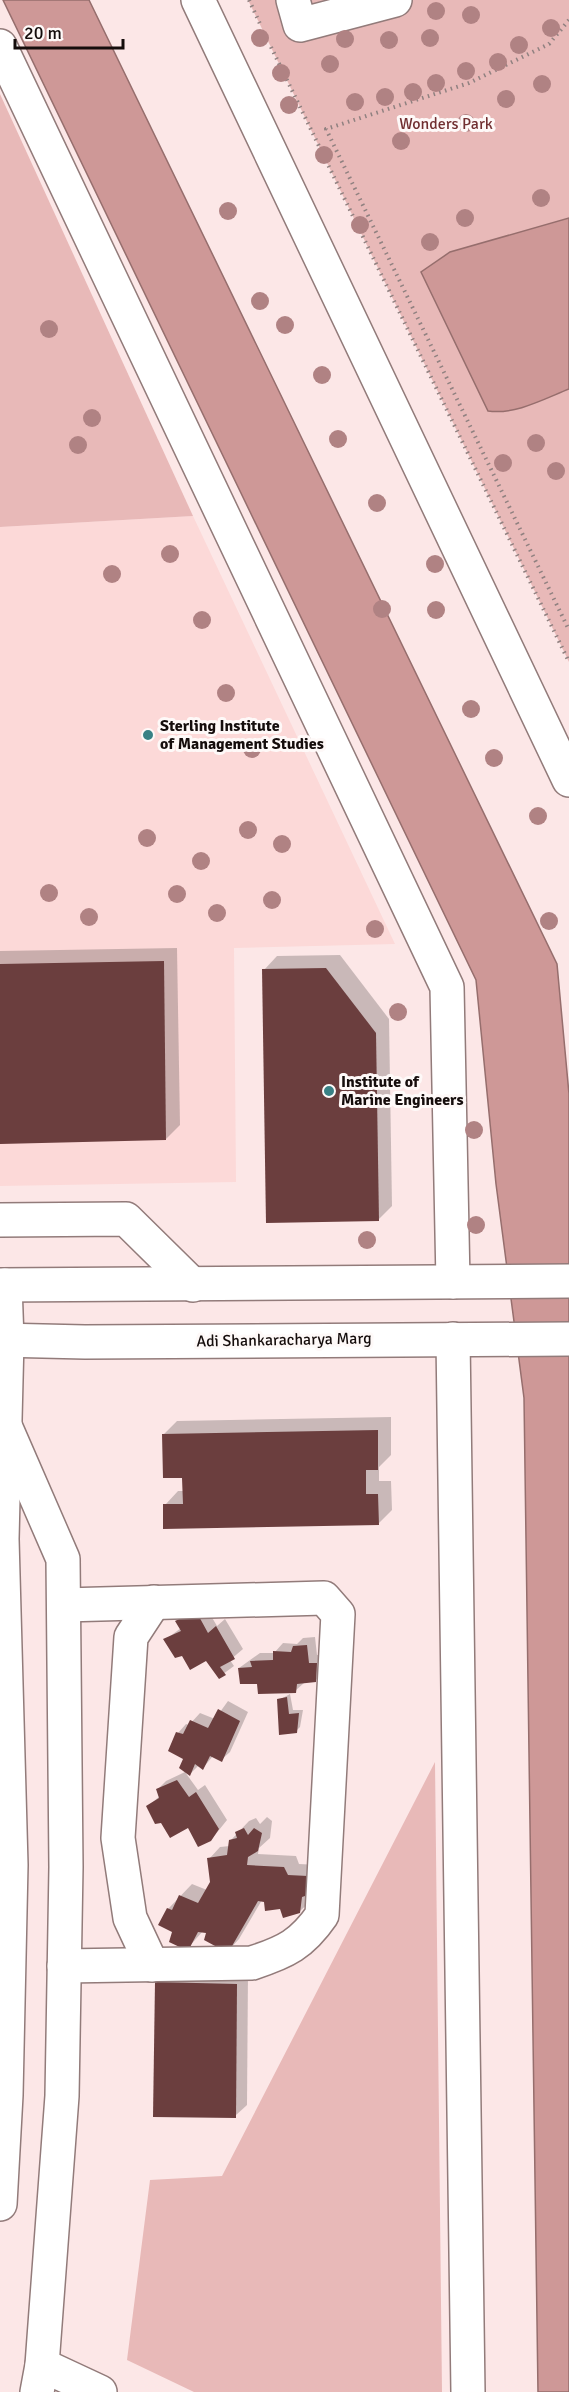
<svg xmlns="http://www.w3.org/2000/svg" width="569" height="2392" viewBox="0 0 569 2392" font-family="Signika,sans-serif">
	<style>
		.built { fill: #fcd9d8 }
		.green { fill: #e8b9b8 }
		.water { fill: #ce9897; stroke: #966e6d; stroke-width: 1.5 }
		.shadow { fill: #0003 }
		.building { fill: #6b3e3e }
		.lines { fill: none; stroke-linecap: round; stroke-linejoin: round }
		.minor-casing { stroke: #927b7a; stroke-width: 36 }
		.major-casing { stroke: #927b7a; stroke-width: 36 }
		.path { stroke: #908180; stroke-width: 4; stroke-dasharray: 1.5 4.5; stroke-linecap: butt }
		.minor { stroke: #fff; stroke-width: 33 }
		.major { stroke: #fff; stroke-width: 33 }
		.tree { fill: #b08283 }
		.poi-dot { fill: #398185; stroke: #fef9f8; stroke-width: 2 }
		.labels { text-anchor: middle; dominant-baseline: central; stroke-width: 6; stroke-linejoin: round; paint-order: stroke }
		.park-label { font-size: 16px; fill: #712f31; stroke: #fef9f8 }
		.poi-label { font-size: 16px; font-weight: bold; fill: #150d0c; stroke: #fef9f8; text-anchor: start }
		.street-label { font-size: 16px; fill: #150d0c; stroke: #fef9f8 }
	</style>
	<rect width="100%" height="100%" fill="#fce7e7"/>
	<!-- built -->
	<path class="built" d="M193,516l202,428 -161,4 2,234 -236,4v-659z"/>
	<!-- green -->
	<g class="green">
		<path d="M248,0h321v662z"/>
		<path d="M0,94l193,422 -193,11z"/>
		<path d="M435,1762l7,630h-248l-67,-32 23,-180 72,-4z"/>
	</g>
	<!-- water -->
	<g class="water">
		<path d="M3,0h86l468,964 12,130v1298h-31l-14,-994 -28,-214 -20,-204z"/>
		<path d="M569,218v171c-25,10 -54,26 -81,22l-67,-139 29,-20z"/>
	</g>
	<!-- shadow -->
	<g class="shadow">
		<path d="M177,948l3,177 -14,14 -166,3v-191z"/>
		<path d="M340,955l49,64 3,187 -14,14 -114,-250 13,-14z"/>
		<path d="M391,1417v38l-12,12v14h12l1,29 -14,14 -213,-19 13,-14h6v-15l-21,-41 14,-14z"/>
		<path d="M204,1604l13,22 8,-7 18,30 -13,11 4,6 -15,11 -12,-18 -24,-5 -18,-14 16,-12 -4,-7 8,-9z"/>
		<path d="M315,1637l2,18h8l-1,17 -8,8 -12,3 -9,8 -36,-8 -20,-15 21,-15h14l9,-10 14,1 6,-6z"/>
		<path d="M290,1694l3,16h10l-3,17 -4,4 -17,-31z"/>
		<path d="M228,1701l20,11 -18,40 -9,8 -8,-4 -10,12 -4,-3 -9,9 -12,-41 8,-9 3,1 11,-12 15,6z"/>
		<path d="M185,1772l13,18 7,-5 22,35 -16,20 -22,-14 -27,-5 -14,-15 12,-10 -3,-6 9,-9z"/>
		<path d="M267,1817l5,4 -2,17 -11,10 -1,6 38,2 3,8 21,1 -8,35 -12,11 -38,-11 -23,39 -11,12 -20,-19 -5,-1 -16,18 -13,-18 -6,-22 24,-25 15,6 5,-8 -3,-23 11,-12 10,-1v-5l19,-20 7,-3 4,6z"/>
		<path d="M168,1971l80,2 -1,132 -12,11 -79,-133z"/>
	</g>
	<!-- building -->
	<g class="building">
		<path d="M164,961l2,179 -166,4v-180z"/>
		<path d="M326,968l50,65 3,188 -113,2 -4,-254z"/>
		<path d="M378,1430v40h-12v24h12l1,31 -216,4v-25h20l-1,-26h-19l-1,-44z"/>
		<path d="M196,1611l12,22 8,-7 19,33 -15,8 6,8 -7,4 -13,-18 -16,9 -8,-14 -7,2 -12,-19 18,-8 -6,-10z"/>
		<path d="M307,1645l2,18h8l-1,19 -19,2 -1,9 -38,1 -1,-10h-17l-2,-16 14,-1 -2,-6 23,-1v-9l18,1 2,-6z"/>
		<path d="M287,1697l2,17 10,-1 -2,20 -18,2 -2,-36z"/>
		<path d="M218,1709l22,12 -18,41 -12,-6 -7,14 -8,-6 -5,12 -11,-8 4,-9 -15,-8 8,-19 7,2 7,-14 18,8z"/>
		<path d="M177,1780l12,17 7,-5 23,37 -8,12 -13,6 -10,-19 -18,10 -9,-15 -6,1 -9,-18 13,-8 -3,-9z"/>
		<path d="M244,1828l4,7 6,-7 8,5 -4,18 -10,6 -1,8 37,2 4,8 20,1 3,18 -9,3 -2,16 -17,5 -3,-9 -15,2 -1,-9 -6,-1 -30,52 -24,-13 2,-7 -8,-1 -10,19 -19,-9 3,-10 -14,-7 9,-17 5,2 7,-15 19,8 12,-21 -3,-24 20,-3 2,-15 8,-2 -2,-6z"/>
		<path d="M155,1982l82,2 -1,134 -83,-1z"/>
	</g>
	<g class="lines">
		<!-- minor casing -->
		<g class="minor-casing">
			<g id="minor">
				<path d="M198,0l371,780"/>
				<path d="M293,0l7,25 95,-25"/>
				<path d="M0,46l447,941 6,295"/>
				<path d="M0,1220l126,-1 67,66"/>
				<path d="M453,1339l15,1053"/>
				<path d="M64,1605l260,-7 14,16 -16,301c-20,29 -36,37 -70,48l-188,3"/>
				<path d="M152,1965l-22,-47 -12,-80 13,-201 23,-35"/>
				<path d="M42,2365l58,27"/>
			</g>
		</g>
		<!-- major casing -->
		<g class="major-casing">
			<g id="major">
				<path d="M0,1285l569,-4"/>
				<path d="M0,1340l85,2 484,-3"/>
				<path d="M6,1428l57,131 3,308 -4,229 -20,269 -5,27"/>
				<path d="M0,2204l6,-109 5,-230 -9,-326 5,-199 -2,-55"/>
			</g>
		</g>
		<!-- path -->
		<g class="path">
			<path d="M249,0l12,26"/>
			<path d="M569,20l-20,24 -80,39 -143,46 243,501"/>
			<path d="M271,47l298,615"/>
		</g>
		<!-- minor -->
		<use href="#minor" class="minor"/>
		<!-- major -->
		<use href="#major" class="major"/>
	</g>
	<!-- trees -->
	<g class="tree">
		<circle cx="436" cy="11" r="9"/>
		<circle cx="471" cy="15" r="9"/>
		<circle cx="551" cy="28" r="9"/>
		<circle cx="260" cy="38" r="9"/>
		<circle cx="430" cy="38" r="9"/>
		<circle cx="345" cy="39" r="9"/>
		<circle cx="389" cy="40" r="9"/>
		<circle cx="519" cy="45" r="9"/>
		<circle cx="498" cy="62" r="9"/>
		<circle cx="330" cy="64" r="9"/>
		<circle cx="466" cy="71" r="9"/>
		<circle cx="281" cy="73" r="9"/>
		<circle cx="436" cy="83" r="9"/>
		<circle cx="542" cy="84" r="9"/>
		<circle cx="413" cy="92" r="9"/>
		<circle cx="385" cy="97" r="9"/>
		<circle cx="506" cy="99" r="9"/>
		<circle cx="355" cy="102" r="9"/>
		<circle cx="289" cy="105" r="9"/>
		<circle cx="466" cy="123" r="9"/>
		<circle cx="401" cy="141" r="9"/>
		<circle cx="324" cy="155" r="9"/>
		<circle cx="541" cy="198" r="9"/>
		<circle cx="228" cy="211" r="9"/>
		<circle cx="465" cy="218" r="9"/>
		<circle cx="360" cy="225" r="9"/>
		<circle cx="430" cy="242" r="9"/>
		<circle cx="260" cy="301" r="9"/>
		<circle cx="285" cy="325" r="9"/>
		<circle cx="49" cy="329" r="9"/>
		<circle cx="322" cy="375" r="9"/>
		<circle cx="92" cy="418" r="9"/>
		<circle cx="338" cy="439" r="9"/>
		<circle cx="536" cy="443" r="9"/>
		<circle cx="78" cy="445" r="9"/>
		<circle cx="503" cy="463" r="9"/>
		<circle cx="556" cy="471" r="9"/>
		<circle cx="377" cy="503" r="9"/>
		<circle cx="170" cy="554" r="9"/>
		<circle cx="435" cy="564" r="9"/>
		<circle cx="112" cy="574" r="9"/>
		<circle cx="382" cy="609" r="9"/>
		<circle cx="436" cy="610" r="9"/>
		<circle cx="202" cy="620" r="9"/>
		<circle cx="226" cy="693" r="9"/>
		<circle cx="471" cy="709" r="9"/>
		<circle cx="252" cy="749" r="9"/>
		<circle cx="494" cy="758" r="9"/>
		<circle cx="538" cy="816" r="9"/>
		<circle cx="248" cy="830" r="9"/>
		<circle cx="147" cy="838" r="9"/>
		<circle cx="282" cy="844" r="9"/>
		<circle cx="201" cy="861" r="9"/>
		<circle cx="49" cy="893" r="9"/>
		<circle cx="177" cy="894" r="9"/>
		<circle cx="272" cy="900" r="9"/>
		<circle cx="217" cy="913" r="9"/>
		<circle cx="89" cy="917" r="9"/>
		<circle cx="549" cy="921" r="9"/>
		<circle cx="375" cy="929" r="9"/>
		<circle cx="398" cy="1012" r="9"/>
		<circle cx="474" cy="1130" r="9"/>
		<circle cx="476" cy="1225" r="9"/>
		<circle cx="367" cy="1240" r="9"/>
	</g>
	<!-- markers -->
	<g class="poi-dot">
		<circle cx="148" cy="735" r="6"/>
		<circle cx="329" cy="1091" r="6"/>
	</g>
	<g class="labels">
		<!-- park labels -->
		<g class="park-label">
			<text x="446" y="124">Wonders Park</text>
		</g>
		<!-- poi labels -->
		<g class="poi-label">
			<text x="160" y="726">Sterling Institute<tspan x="160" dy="18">of Management Studies</tspan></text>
			<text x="341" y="1082">Institute of<tspan x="341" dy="18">Marine Engineers</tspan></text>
		</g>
		<!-- street labels -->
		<g class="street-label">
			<text transform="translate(284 1340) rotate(-1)">Adi Shankaracharya Marg</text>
		</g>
	</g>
	<!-- scale -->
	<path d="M15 39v9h108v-9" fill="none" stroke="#150d0c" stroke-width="3"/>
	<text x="24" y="39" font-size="18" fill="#150d0c" stroke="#fef9f8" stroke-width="4.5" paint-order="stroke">20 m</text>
</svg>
